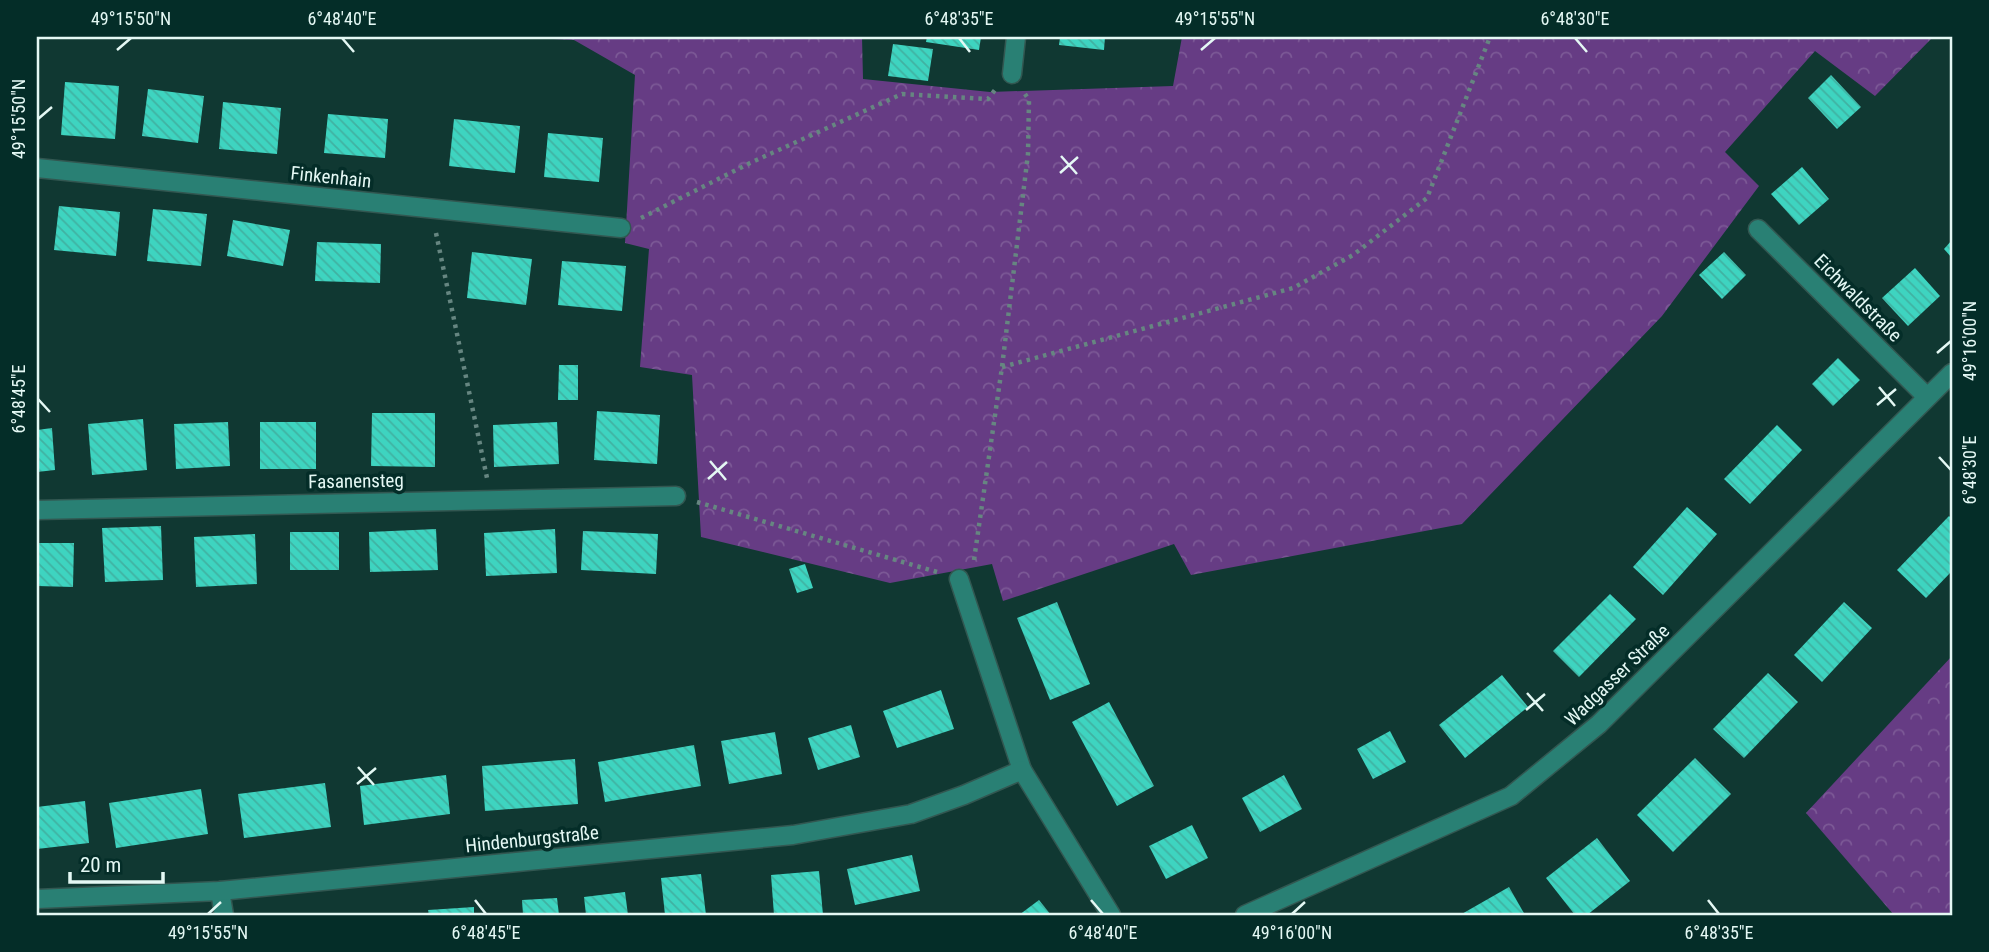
<svg xmlns="http://www.w3.org/2000/svg" width="1989" height="952" viewBox="0 0 1989 952" font-family="'Roboto Condensed',sans-serif">
	<style>
		.forest { fill: url(#forest-crowns) }
		.building { fill: url(#building-back-hatch) }
		.lines { fill: none; stroke-linecap: round; stroke-linejoin: round }
		.minor-casing { stroke: #325751; stroke-width: 21 }
		.path { stroke: #668681; stroke-width: 4.5; stroke-dasharray: 3.5 5; stroke-linecap: butt }
		.minor { stroke: #298074; stroke-width: 18 }
		.ticks { fill: none; stroke: #e4f8f4; stroke-width: 2.5 }
		.labels { text-anchor: middle; dominant-baseline: central; stroke-width: 7; stroke-linejoin: round; paint-order: stroke }
		.street-label { font-size: 19px; fill: #e4f8f4; stroke: #042d28 }
		.neatline { fill: none; stroke: #e4f8f4; stroke-width: 2.5 }
		.ticks-label { font-size: 18px; text-anchor: middle; fill: #e4f8f4 }
	</style>
	<defs>
		<pattern id="forest-crowns" width="20" height="18" patternUnits="userSpaceOnUse" patternTransform="scale(1.75)"><rect width="20" height="18" fill="#663c84"/><path d="M2 6a3 3 0 1 1 6 0M12 15a3 3 0 1 1 6 0" fill="none" stroke="#7c5996"/></pattern>
		<pattern id="building-back-hatch" width="6" height="6" patternUnits="userSpaceOnUse" patternTransform="scale(1.75)"><rect width="6" height="6" fill="#3ed4c0"/><path d="M-1 5l2 2M0 0l6 6M5-1l2 2" fill="none" stroke="#40b2a2"/></pattern>
	</defs>
	<rect width="100%" height="100%" fill="#103832"/>
	<!-- forest -->
	<g class="forest">
		<path d="M511,37h351l1,42 127,13 183,-6 9,-49h751l-58,59 -60,-45 -90,101 34,34 -97,130 -200,208 -271,51 -17,-31 -171,57 -11,-37 -102,19 -189,-46 -9,-162 -52,-8 9,-118 -24,-6 10,-168 -61,-35z"/>
		<path d="M1952,656v259h-58l-88,-102z"/>
	</g>
	<!-- building -->
	<g class="building">
		<path d="M927,37h54l-2,13 -53,-8z"/>
		<path d="M1060,37h45l-1,13 -45,-5z"/>
		<path d="M893,44l40,5 -5,32 -40,-5z"/>
		<path d="M1831,75l30,32 -24,22 -29,-31z"/>
		<path d="M65,82l54,4 -4,53 -54,-4z"/>
		<path d="M148,89l56,7 -6,47 -56,-7z"/>
		<path d="M223,102l58,6 -4,46 -58,-5z"/>
		<path d="M328,114l60,5 -3,39 -61,-5z"/>
		<path d="M454,119l66,7 -5,47 -66,-7z"/>
		<path d="M548,133l55,5 -4,44 -55,-5z"/>
		<path d="M1802,167l27,32 -30,26 -28,-31z"/>
		<path d="M59,206l61,6 -4,44 -62,-6z"/>
		<path d="M153,209l54,5 -6,52 -54,-5z"/>
		<path d="M233,220l57,10 -7,36 -56,-10z"/>
		<path d="M1952,240v18l-8,-9z"/>
		<path d="M317,242l64,2 -1,39 -65,-2z"/>
		<path d="M472,252l60,7 -6,46 -59,-7z"/>
		<path d="M1724,252l22,23 -24,24 -23,-24z"/>
		<path d="M562,261l64,5 -4,45 -64,-6z"/>
		<path d="M1915,268l25,28 -32,30 -26,-28z"/>
		<path d="M1838,358l22,22 -27,26 -21,-22z"/>
		<path d="M559,365h19v35h-20z"/>
		<path d="M597,411l63,4 -3,49 -63,-4z"/>
		<path d="M372,413h63v54l-64,-1z"/>
		<path d="M143,419l4,51 -55,5 -4,-51z"/>
		<path d="M228,422l2,44 -54,3 -2,-45z"/>
		<rect x="260" y="422" width="56" height="47"/>
		<path d="M557,422l2,42 -65,3 -1,-42z"/>
		<path d="M1777,425l25,25 -52,54 -26,-25z"/>
		<path d="M52,428l3,42 -18,2v-42z"/>
		<path d="M1687,507l30,27 -54,61 -30,-28z"/>
		<path d="M1949,516l3,3v52l-26,27 -29,-28z"/>
		<path d="M161,526l2,54 -58,2 -3,-54z"/>
		<path d="M436,529l2,41 -68,2 -1,-40z"/>
		<path d="M555,529l2,44 -71,3 -2,-43z"/>
		<path d="M583,531l75,3 -2,40 -75,-4z"/>
		<rect x="290" y="532" width="49" height="38"/>
		<path d="M255,534l2,50 -61,3 -2,-50z"/>
		<path d="M37,543h37l-1,44 -36,-1z"/>
		<path d="M805,564l8,24 -16,5 -8,-24z"/>
		<path d="M1610,594l26,25 -57,58 -26,-26z"/>
		<path d="M1057,602l33,82 -40,16 -33,-82z"/>
		<path d="M1844,602l28,26 -50,54 -28,-27z"/>
		<path d="M1768,673l30,29 -54,56 -31,-29z"/>
		<path d="M1502,675l26,32 -63,51 -26,-33z"/>
		<path d="M941,690l13,39 -57,19 -14,-37z"/>
		<path d="M1109,702l45,84 -37,20 -45,-84z"/>
		<path d="M851,725l9,32 -42,13 -10,-32z"/>
		<path d="M1390,731l16,31 -33,17 -16,-30z"/>
		<path d="M775,732l7,42 -53,10 -8,-43z"/>
		<path d="M694,745l7,41 -96,16 -7,-40z"/>
		<path d="M1695,758l36,36 -58,58 -36,-37z"/>
		<path d="M575,759l3,45 -93,7 -3,-45z"/>
		<path d="M446,775l4,39 -86,11 -4,-39z"/>
		<path d="M1284,775l18,34 -42,23 -18,-34z"/>
		<path d="M325,783l6,44 -87,11 -6,-44z"/>
		<path d="M201,789l7,45 -92,14 -7,-45z"/>
		<path d="M85,801l4,42 -52,6v-42z"/>
		<path d="M1192,825l16,33 -42,21 -17,-33z"/>
		<path d="M1597,838l33,43 -43,34h-12l-29,-37z"/>
		<path d="M912,855l8,36 -65,14 -8,-36z"/>
		<path d="M819,871l4,44h-49l-3,-40z"/>
		<path d="M701,874l5,41h-41l-4,-37z"/>
		<path d="M1509,887l16,28h-65z"/>
		<path d="M625,892l3,23h-42l-2,-18z"/>
		<path d="M557,898l2,17h-36l-1,-15z"/>
		<path d="M1039,900l12,15h-32z"/>
		<path d="M474,907v8h-45l-1,-5z"/>
	</g>
	<g class="lines">
		<!-- minor casing -->
		<g class="minor-casing">
			<g id="minor">
				<path d="M1012,74l4,-37"/>
				<path d="M37,168l584,60"/>
				<path d="M1758,229l169,168"/>
				<path d="M37,510l639,-14"/>
				<path d="M959,579l63,191"/>
				<path d="M220,891l4,24"/>
				<path d="M37,899l183,-8 573,-56 118,-21 53,-19 58,-25 89,145"/>
				<path d="M1245,915l266,-119 88,-72 353,-351"/>
			</g>
		</g>
		<!-- path -->
		<g class="path">
			<path d="M641,218l109,-55 152,-69 86,5 7,-9"/>
			<path d="M436,233l51,245"/>
			<path d="M1002,367l291,-79 60,-33 74,-57 63,-161"/>
			<path d="M697,502l240,70"/>
			<path d="M974,560l28,-193 26,-213 1,-54 -4,-6"/>
		</g>
		<!-- minor -->
		<use href="#minor" class="minor"/>
	</g>
	<!-- ticks -->
	<path class="ticks" d="M342,38l12,14M959,38l11,14M1575,38l12,14M117,50l14,-12M1201,50l14,-12M38,119l14,-12M1061,156l16,18M1060,173l18,-16M1937,353l14,-12M1879,387l16,19M38,399l12,13M1877,405l19,-16M1939,457l12,13M710,461l16,19M708,479l19,-17M1527,693l16,18M1526,710l19,-16M358,767l16,18M357,784l19,-16M475,900l11,14M1091,900l12,14M1708,900l11,14M208,914l13,-12M1292,914l13,-12"/>
	<g class="labels">
		<!-- street labels -->
		<g class="street-label">
			<text transform="translate(331 177) rotate(6)">Finkenhain</text>
			<text transform="translate(1858 298) rotate(45)">Eichwaldstraße</text>
			<text transform="translate(356 481) rotate(-1)">Fasanensteg</text>
			<text transform="translate(1617 675) rotate(-44)">Wadgasser Straße</text>
			<text transform="translate(532 839) rotate(-6)">Hindenburgstraße</text>
		</g>
	</g>
	<!-- border -->
	<rect width="1989" height="952" fill="none" stroke="#042d28" stroke-width="77"/>
	<!-- scale -->
	<path d="M70 872v10h93v-10" fill="none" stroke="#e4f8f4" stroke-width="3.5"/>
	<text x="80" y="872" font-size="21" fill="#e4f8f4" stroke="#042d28" stroke-width="5" paint-order="stroke">20 m</text>
	<rect x="38" y="38" width="1913" height="876" class="neatline"/>
	<g class="ticks-label">
		<text x="131" y="25">49°15'50"N</text>
		<text x="342" y="25">6°48'40"E</text>
		<text x="959" y="25">6°48'35"E</text>
		<text x="1215" y="25">49°15'55"N</text>
		<text x="1575" y="25">6°48'30"E</text>
		<text transform="translate(19 119) rotate(-90)" y="6">49°15'50"N</text>
		<text transform="translate(1970 341) rotate(-90)" y="6">49°16'00"N</text>
		<text transform="translate(19 399) rotate(-90)" y="6">6°48'45"E</text>
		<text transform="translate(1970 470) rotate(-90)" y="6">6°48'30"E</text>
		<text x="208" y="939">49°15'55"N</text>
		<text x="486" y="939">6°48'45"E</text>
		<text x="1103" y="939">6°48'40"E</text>
		<text x="1292" y="939">49°16'00"N</text>
		<text x="1719" y="939">6°48'35"E</text>
	</g>
</svg>
